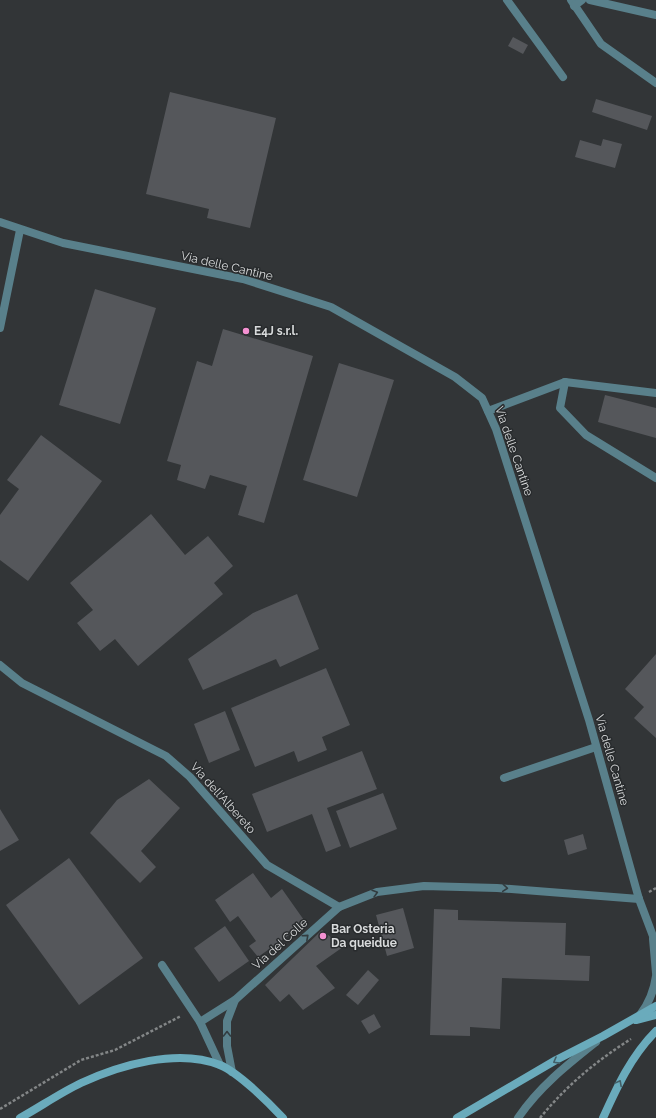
<svg xmlns="http://www.w3.org/2000/svg" width="656" height="1118" viewBox="0 0 656 1118" font-family="Raleway,sans-serif">
	<style>
		.building { fill: #55575b }
		.lines { fill: none; stroke-linecap: round; stroke-linejoin: round }
		.path { stroke: #838687; stroke-width: 2.5; stroke-dasharray: 3 2; stroke-linecap: butt }
		.service { stroke: #59808b; stroke-width: 8 }
		.minor { stroke: #59808b; stroke-width: 8 }
		.tertiary { stroke: #59808b; stroke-width: 8 }
		.secondary { stroke: #6aabbc; stroke-width: 8 }
		.oneway { stroke: #323c40 }
		.oneway2 { stroke: #425e66 }
		.poi-dot { fill: #f591d2; stroke: #282b2d; stroke-width: 1.5 }
		.labels { text-anchor: middle; dominant-baseline: central; stroke-width: 3; stroke-linejoin: round; paint-order: stroke }
		.street-label { font-size: 12px; fill: #d8dadb; stroke: #282b2d }
		.poi-label { font-size: 12px; font-weight: bold; fill: #d8dadb; stroke: #282b2d; text-anchor: start }
	</style>
	<rect width="100%" height="100%" fill="#323537"/>
	<!-- building -->
	<g class="building">
		<path d="M513,37l15,8 -5,9 -15,-8z"/>
		<path d="M170,92l106,26 -26,110 -43,-10 2,-9 -63,-15z"/>
		<path d="M596,99l56,17 -5,14 -55,-18z"/>
		<path d="M603,139l19,5 -7,24 -40,-11 5,-17 21,6z"/>
		<path d="M95,289l61,19 -36,116 -61,-19z"/>
		<path d="M223,329l90,27 -49,167 -26,-8 9,-29 -37,-11 -5,14 -28,-9 4,-15 -14,-4 30,-100 15,5z"/>
		<path d="M339,363l55,17 -37,117 -54,-17z"/>
		<path d="M605,395l51,13v30l-58,-16z"/>
		<path d="M41,435l61,46 -74,100 -28,-21v-45l19,-26 -12,-9z"/>
		<path d="M151,514l34,41 23,-19 25,30 -19,17 9,11 -85,72 -23,-27 -15,12 -23,-28 16,-13 -23,-27z"/>
		<path d="M297,594l22,55 -39,18 -4,-8 -73,31 -15,-31 65,-46z"/>
		<path d="M656,654v84l-22,-20 10,-11 -19,-18z"/>
		<path d="M326,668l24,57 -28,12 5,13 -29,12 -4,-11 -39,16 -24,-59z"/>
		<path d="M225,711l15,39 -31,13 -15,-39z"/>
		<path d="M362,751l15,38 -50,19 14,38 -15,6 -14,-38 -45,18 -15,-38z"/>
		<path d="M149,779l31,29 -39,43 15,16 -16,16 -50,-50 27,-33z"/>
		<path d="M383,793l14,36 -47,19 -14,-37z"/>
		<path d="M0,809l19,31 -19,11z"/>
		<path d="M583,834l4,15 -19,6 -4,-15z"/>
		<path d="M69,858l74,100 -64,47 -73,-100z"/>
		<path d="M253,873l18,25 11,-9 24,34 -48,34 -9,-11 7,-5 -18,-25 -8,6 -15,-22z"/>
		<path d="M403,908l11,40 -27,8 -11,-41z"/>
		<path d="M434,909l24,1v10l108,3 -1,32 25,1 -1,25 -87,-3 -2,51 -30,-2v9l-40,-1z"/>
		<path d="M225,926l24,35 -30,21 -25,-34z"/>
		<path d="M322,930l21,17 -27,19 19,22 -32,22 -14,-16 -9,8 -15,-17z"/>
		<path d="M368,970l11,10 -21,25 -12,-10z"/>
		<path d="M374,1014l7,13 -12,7 -8,-13z"/>
	</g>
	<g class="lines">
		<!-- path -->
		<g class="path">
			<path d="M649,892l7,-4"/>
			<path d="M0,1109l81,-49 34,-10 66,-34"/>
			<path d="M540,1118c26,-32 56,-57 91,-79"/>
		</g>
		<!-- service -->
		<g class="service">
			<path d="M507,0l56,77"/>
			<path d="M571,0l30,44 55,39"/>
			<path d="M590,0l66,15"/>
			<path d="M574,6l8,-6"/>
			<path d="M565,382l-5,26 26,27 70,43"/>
			<path d="M488,411l77,-29 91,11"/>
			<path d="M504,778l92,-31"/>
			<path d="M162,965l38,57"/>
			<path d="M220,1065l-20,-43 35,-22"/>
		</g>
		<!-- minor -->
		<g class="minor">
			<path d="M0,222l63,21 180,36 88,28 124,70 27,21 14,31 93,291 50,179 17,45"/>
			<path d="M0,328l20,-98"/>
			<path d="M0,665l22,18 144,73 24,21 77,88 72,42"/>
			<path d="M653,939l3,34"/>
			<path d="M640,1015c9,-12 14,-24 16,-39"/>
			<path d="M232,1072l-5,-26v-25l8,-21 104,-93 38,-15 47,-6 73,2 142,11"/>
		</g>
		<!-- tertiary -->
		<path class="tertiary" d="M518,1118c21,-31 49,-53 78,-76"/>
		<!-- secondary -->
		<g class="secondary">
			<path d="M636,1020l20,-5"/>
			<path d="M20,1118c20,-11 40,-25 61,-35 39,-18 97,-35 139,-18 19,8 49,38 63,53"/>
			<path d="M457,1118l99,-58 47,-24 53,-30"/>
			<path d="M603,1118c14,-31 28,-62 53,-87"/>
		</g>
	</g>
	<!-- one-way arrows -->
	<defs><path id="oneway-chevron" d="M-2-3.5L2.5 0L-2 3.5" fill="none" stroke-width="1.6" stroke-linecap="round" stroke-linejoin="round"/></defs>
	<g class="oneway">
		<use href="#oneway-chevron" transform="translate(505 888) rotate(5)"/>
		<use href="#oneway-chevron" transform="translate(375 893) rotate(-16)"/>
		<use href="#oneway-chevron" transform="translate(306 937) rotate(-42)"/>
		<use href="#oneway-chevron" transform="translate(227 1034) rotate(-90)"/>
	</g>
	<g class="oneway2">
		<use href="#oneway-chevron" transform="translate(556 1061) rotate(151)"/>
		<use href="#oneway-chevron" transform="translate(619 1083) rotate(-62)"/>
	</g>
	<!-- markers -->
	<g class="poi-dot">
		<circle cx="246" cy="331" r="4"/>
		<circle cx="323" cy="936" r="4"/>
	</g>
	<g class="labels">
		<!-- street labels -->
		<g class="street-label">
			<text transform="translate(227 266) rotate(13)">Via delle Cantine</text>
			<text transform="translate(514 451) rotate(71)">Via delle Cantine</text>
			<text transform="translate(612 760) rotate(74)">Via delle Cantine</text>
			<text transform="translate(223 798) rotate(48)">Via dell'Albereto</text>
			<text transform="translate(280 944) rotate(-42)">Via del Colle</text>
		</g>
		<!-- poi labels -->
		<g class="poi-label">
			<text x="254" y="331">E4J s.r.l.</text>
			<text x="331" y="929">Bar Osteria<tspan x="331" dy="14">Da queidue</tspan></text>
		</g>
	</g>
</svg>
